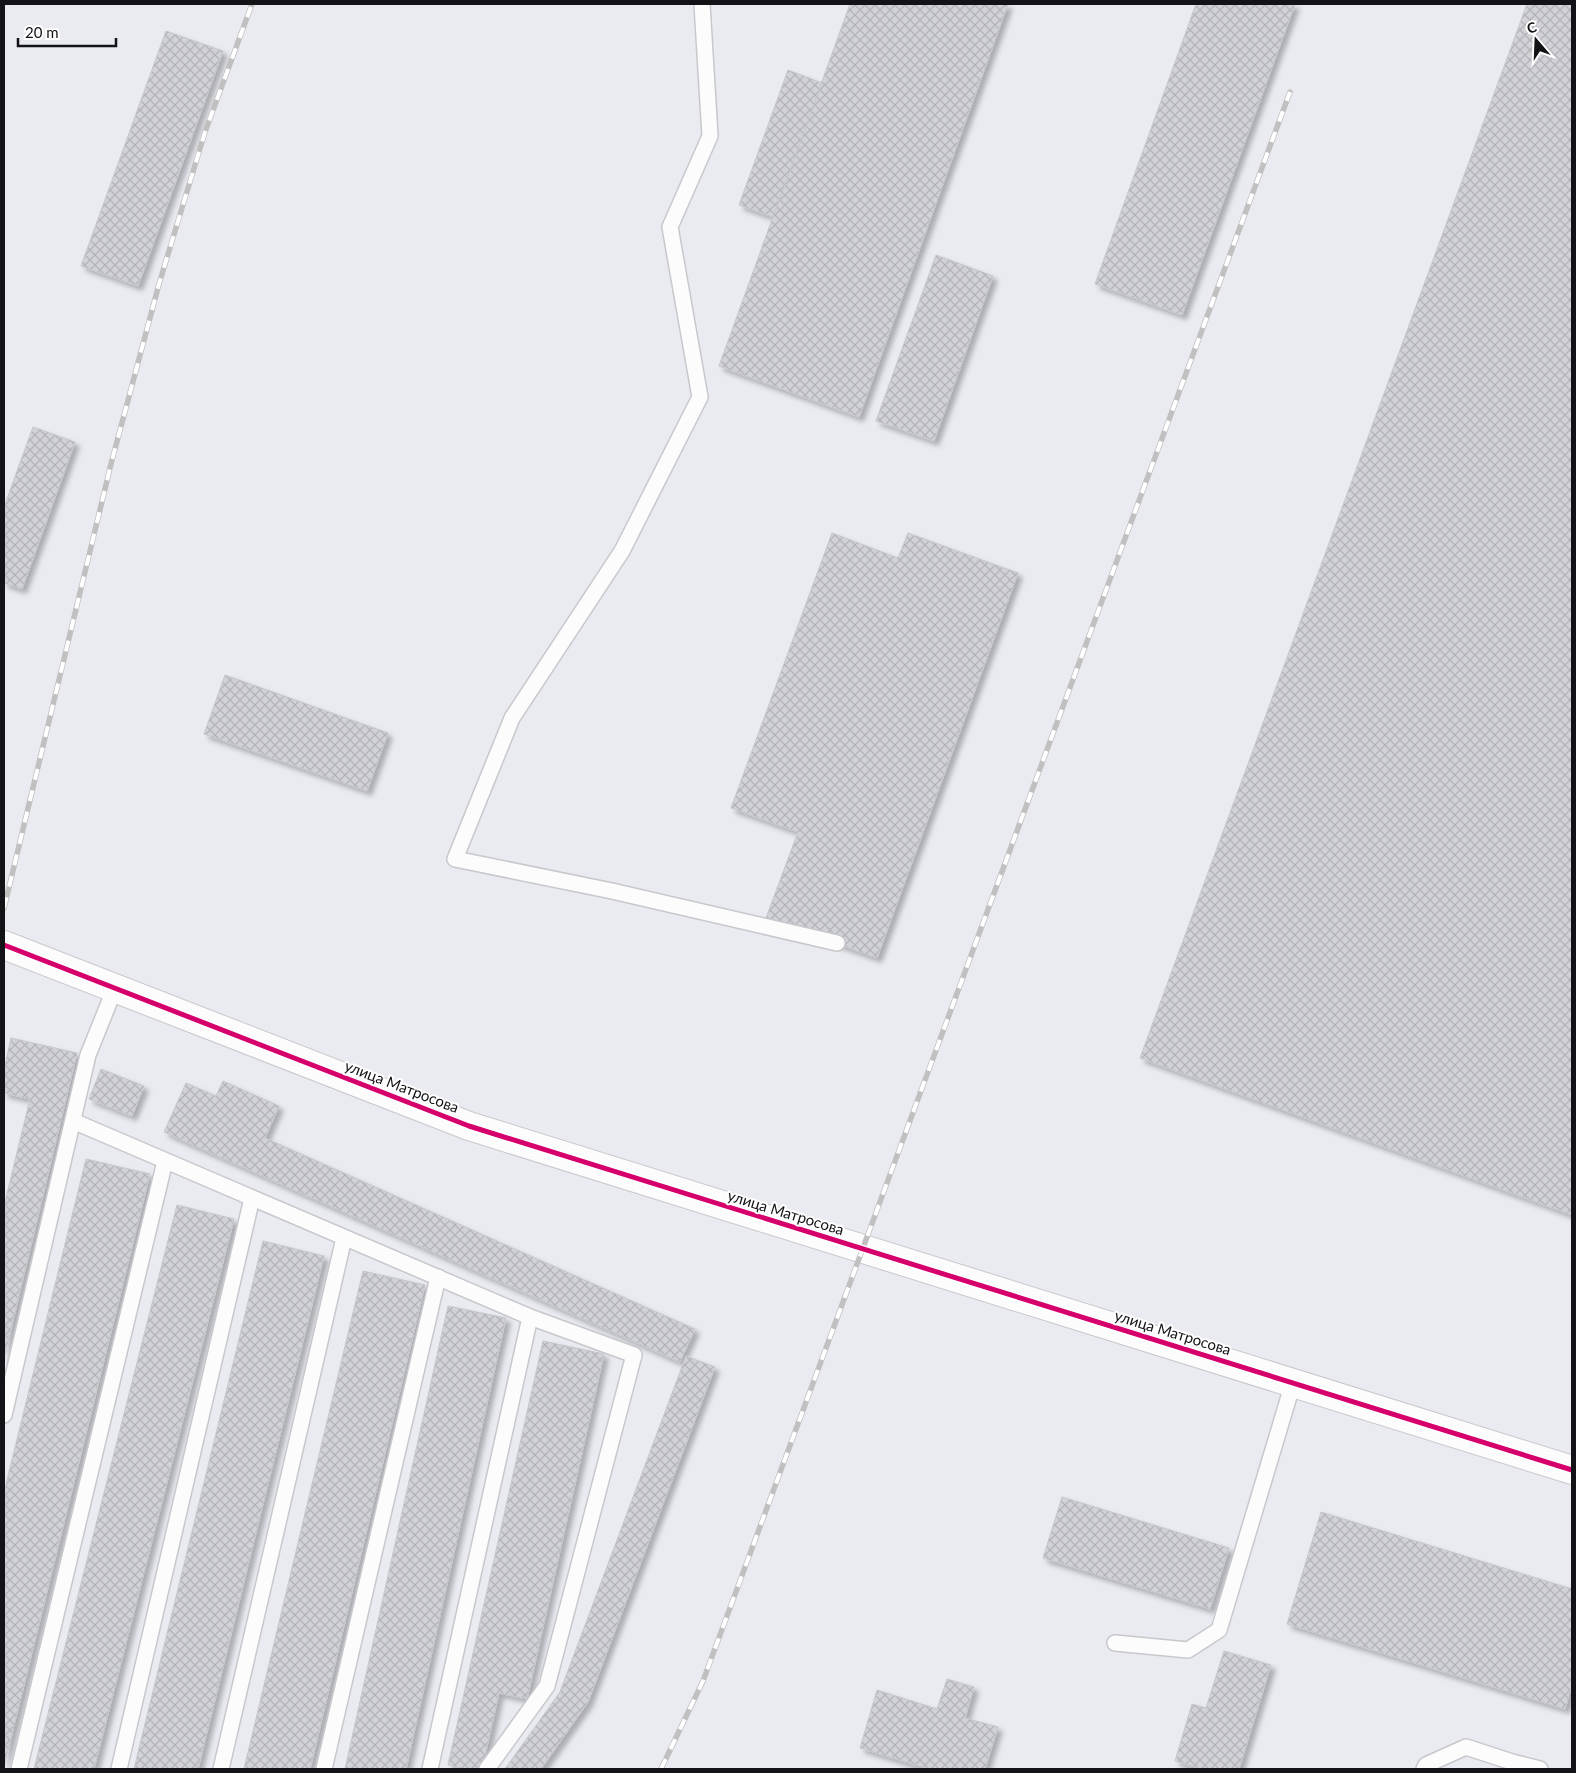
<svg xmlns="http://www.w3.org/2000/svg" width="1576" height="1773" viewBox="0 0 1576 1773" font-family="Lato,sans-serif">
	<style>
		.building { fill: url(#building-cross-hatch); stroke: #c5c6cb; filter: url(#shadow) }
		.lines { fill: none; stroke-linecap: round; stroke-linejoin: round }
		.lane-casing { stroke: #c7c8cc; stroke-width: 18 }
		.street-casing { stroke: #c7c8cc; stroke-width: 30 }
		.lane { stroke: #fcfcfd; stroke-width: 15 }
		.street { stroke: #fcfcfd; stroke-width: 28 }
		.rail-casing { stroke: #c0c0c1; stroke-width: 5.5 }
		.rail { stroke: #fff; stroke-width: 4; stroke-dasharray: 11; stroke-linecap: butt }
		.cycleway-casing { stroke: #fff; stroke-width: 8 }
		.cycleway { stroke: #d6006c; stroke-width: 5 }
		.labels { text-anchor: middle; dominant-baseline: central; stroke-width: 4; stroke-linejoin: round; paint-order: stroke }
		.street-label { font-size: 15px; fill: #131317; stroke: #fff }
	</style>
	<defs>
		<pattern id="building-cross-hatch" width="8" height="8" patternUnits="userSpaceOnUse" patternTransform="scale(1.25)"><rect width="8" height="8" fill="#d1d2d7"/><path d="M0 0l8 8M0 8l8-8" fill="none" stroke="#b3b3b8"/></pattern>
		<filter id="shadow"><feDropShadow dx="4.5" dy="4.5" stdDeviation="2.5" flood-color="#0004"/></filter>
	</defs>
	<rect width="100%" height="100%" fill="#eaebf1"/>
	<!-- building -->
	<g class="building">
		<path d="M850,4h158l-149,413 -140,-51z"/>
		<path d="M1196,4h99l-113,311 -87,-31z"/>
		<path d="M1527,4h45v1211l-432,-157z"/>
		<path d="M166,31l57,20 -85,235 -57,-20z"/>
		<path d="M788,70l34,13 -49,134 -34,-12z"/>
		<path d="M936,255l57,21 -59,165 -58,-20z"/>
		<path d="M33,427l42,15 -53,147 -18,-6v-76z"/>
		<path d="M832,533l66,25 10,-25 110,40 -141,385 -111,-40 32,-86 -67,-24z"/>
		<path d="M225,675l163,58 -21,58 -163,-57z"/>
		<path d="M11,1038l66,15 -73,305v-152l26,-107 -26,-6v-23z"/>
		<path d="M101,1069l43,17 -12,30 -43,-17z"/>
		<path d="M223,1081l56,25 -14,32 430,191 -15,33 -516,-230 22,-49 30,13z"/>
		<path d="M86,1159l64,15 -146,592v-274z"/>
		<path d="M177,1205l57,14 -140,550h-60z"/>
		<path d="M263,1241l61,15 -126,513h-64z"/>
		<path d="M363,1271l62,14 -115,484h-66z"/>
		<path d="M448,1306l58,12 -100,451h-61z"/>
		<path d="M543,1341l61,13 -77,345 -28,-6 -17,76h-15l-19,-4z"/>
		<path d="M686,1356l29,11 -127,335 -47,67h-36l55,-77z"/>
		<path d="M1062,1497l167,51 -19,61 -167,-51z"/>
		<path d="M1321,1512l251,77v96l-7,24 -278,-85z"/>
		<path d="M1224,1651l47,14 -32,104h-37l-27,-8 17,-57 14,4z"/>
		<path d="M947,1679l27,8 -9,31 33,9 -13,42h-56l-69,-21 17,-58 60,19z"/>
	</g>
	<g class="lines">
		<!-- lane casing -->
		<g class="lane-casing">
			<g id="lane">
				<path d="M702,4l8,132 -40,91 30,170 -78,154 -110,167 -57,141 157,32 225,52"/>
				<path d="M73,1121l457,196 104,38 -87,331 -60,83"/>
				<path d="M4,1415l84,-360 27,-67"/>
				<path d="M1115,1643l73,7 31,-20 74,-247"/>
				<path d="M19,1769l146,-608"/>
				<path d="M119,1769l133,-571"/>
				<path d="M221,1769l123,-531"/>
				<path d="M324,1769l114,-492"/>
				<path d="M430,1769l100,-452"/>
				<path d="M1424,1769l2,-4 40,-18 46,15 28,7"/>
			</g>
		</g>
		<!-- street casing -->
		<g class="street-casing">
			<path id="street" d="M4,945l465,181 1103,344"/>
		</g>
		<!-- lane -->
		<use href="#lane" class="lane"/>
		<!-- street -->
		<use href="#street" class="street"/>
		<!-- rail casing -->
		<g class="rail-casing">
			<g id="rail">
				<path d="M4,908l107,-444 48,-180 46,-152 47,-128"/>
				<path d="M661,1769l42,-88 587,-1589"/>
			</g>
		</g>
		<!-- rail -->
		<use href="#rail" class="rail"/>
		<!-- cycleway casing -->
		<g class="cycleway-casing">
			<path id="cycleway" d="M4,945l465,181 1103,344"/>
		</g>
		<!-- cycleway -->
		<use href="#cycleway" class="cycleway"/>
	</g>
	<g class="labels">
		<!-- street labels -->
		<g class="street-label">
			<text transform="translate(402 1086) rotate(21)">улица Матросова</text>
			<text transform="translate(786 1212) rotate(17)">улица Матросова</text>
			<text transform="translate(1173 1332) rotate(17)">улица Матросова</text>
		</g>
	</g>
	<!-- border -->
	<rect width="1576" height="1773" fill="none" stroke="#131317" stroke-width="10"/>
	<!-- north arrow -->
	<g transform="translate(1536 40) rotate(341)" stroke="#ffffff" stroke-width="4" paint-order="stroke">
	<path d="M0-4L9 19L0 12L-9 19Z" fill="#131317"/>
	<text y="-8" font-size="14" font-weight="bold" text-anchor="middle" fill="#131317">С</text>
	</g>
	<!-- scale -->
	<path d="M18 38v8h98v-8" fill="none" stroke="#131317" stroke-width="2.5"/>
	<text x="25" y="38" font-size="15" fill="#131317" stroke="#ffffff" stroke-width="4" paint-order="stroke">20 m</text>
</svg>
